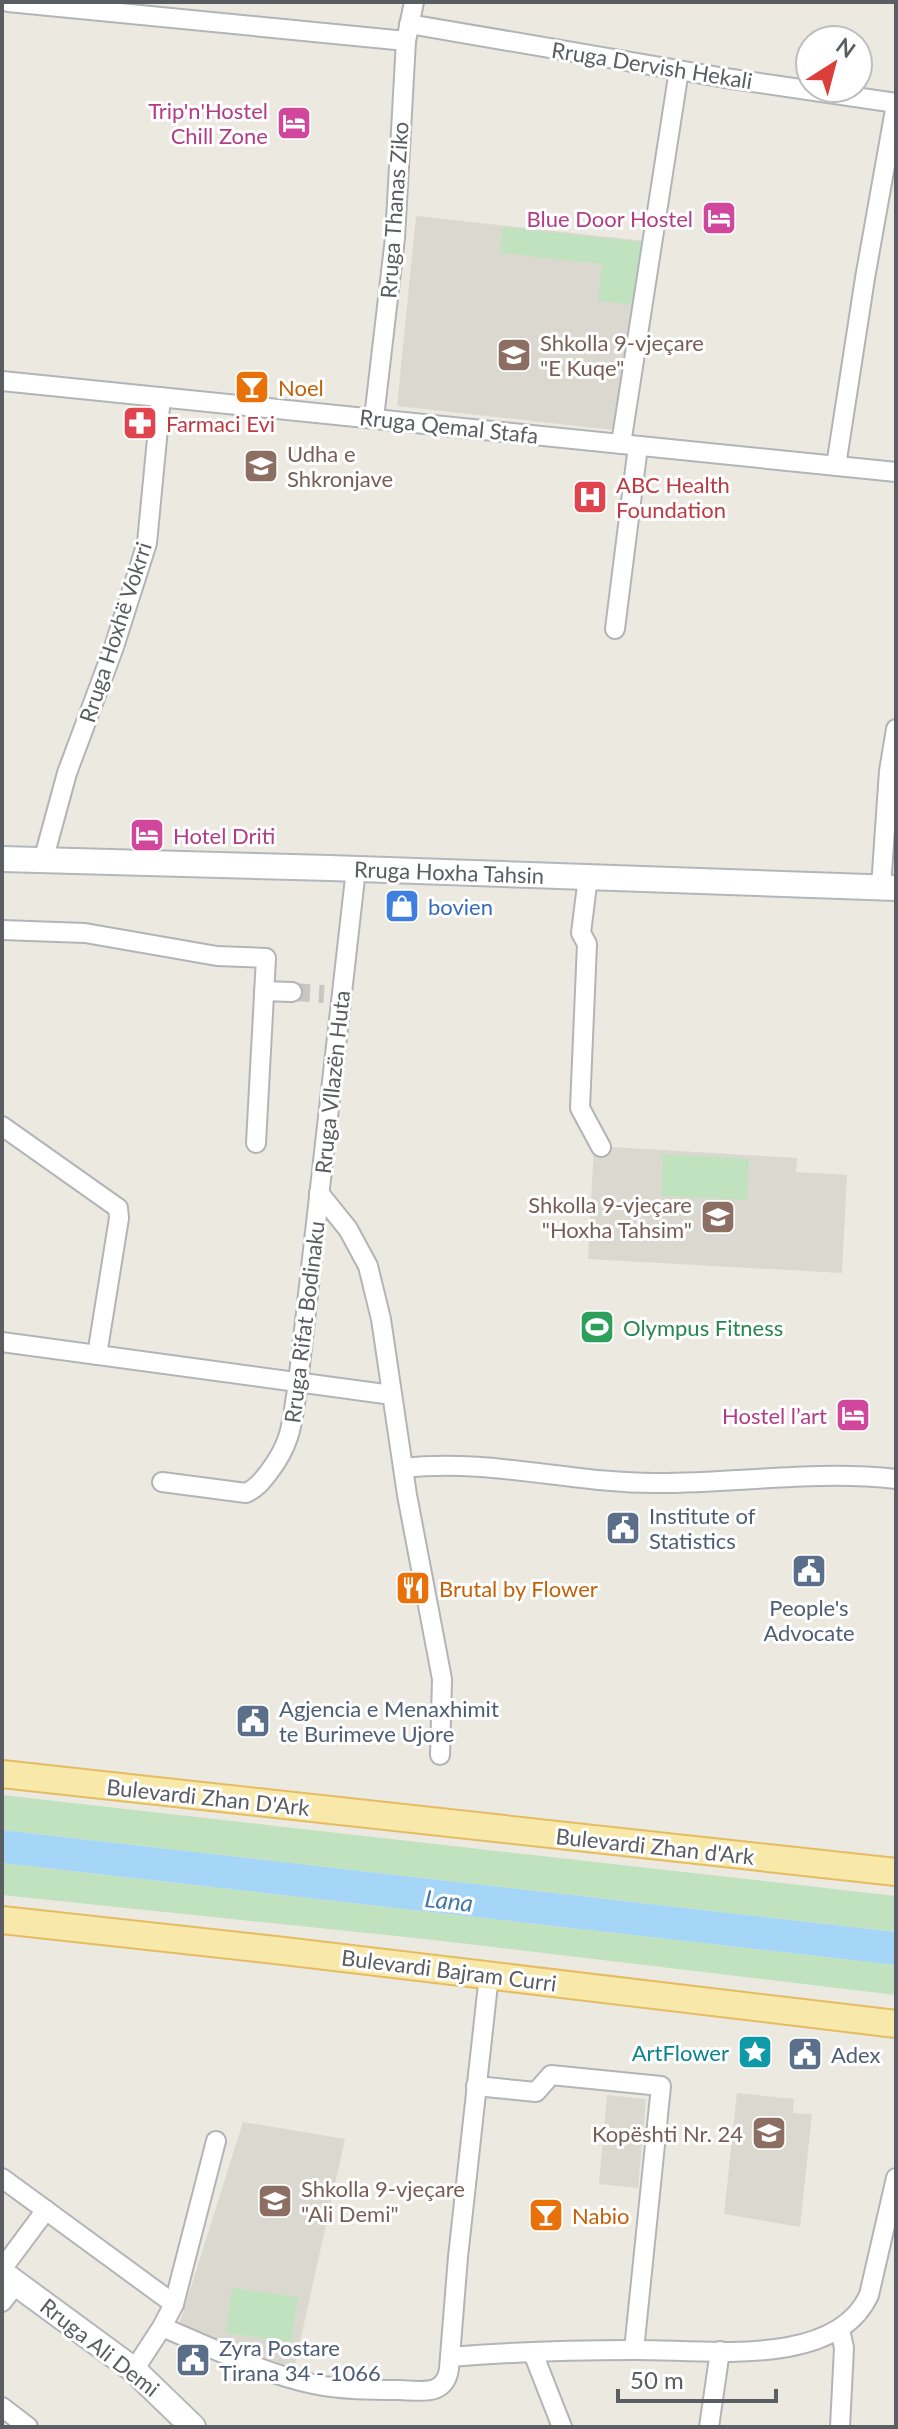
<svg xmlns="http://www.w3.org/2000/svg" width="898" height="2429" viewBox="0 0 898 2429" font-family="Lato,sans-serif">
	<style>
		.education { fill: #dbd8d0 }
		.green { fill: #c0e2bf }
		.water { fill: #a5d6f8 }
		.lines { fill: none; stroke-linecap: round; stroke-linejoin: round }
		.street-tunnel { stroke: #c8c6c1; stroke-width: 18; stroke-dasharray: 18 9; stroke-linecap: butt }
		.street-casing { stroke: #b2b4b8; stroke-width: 22 }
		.secondary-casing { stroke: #b3b6bb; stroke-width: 28 }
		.primary-casing { stroke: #e5bc61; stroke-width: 30 }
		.street { stroke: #fff; stroke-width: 18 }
		.secondary { stroke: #fff; stroke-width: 24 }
		.primary { stroke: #f8e9aa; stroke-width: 26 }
		.labels { text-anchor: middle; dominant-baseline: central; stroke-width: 6; stroke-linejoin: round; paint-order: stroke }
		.street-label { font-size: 22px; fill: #5a5d61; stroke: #fff }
		.hotel-label { font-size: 22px; fill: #b23c85; stroke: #fff; text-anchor: end }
		.education-label { font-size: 22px; fill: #785e54; stroke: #fff; text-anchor: start }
		.food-label { font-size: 22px; fill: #c56008; stroke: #fff; text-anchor: start }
		.health-label { font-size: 22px; fill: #be3a42; stroke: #fff; text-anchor: start }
		.shop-label { font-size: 22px; fill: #366cbe; stroke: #fff; text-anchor: start }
		.leisure-label { font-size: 22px; fill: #27864d; stroke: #fff; text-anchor: start }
		.service-label { font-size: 22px; fill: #4e5e75; stroke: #fff; text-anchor: start }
		.culture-label { font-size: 22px; fill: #0d838f; stroke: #fff; text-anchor: end }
		.water-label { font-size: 24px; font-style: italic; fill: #4578a7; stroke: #fff }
	</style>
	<rect width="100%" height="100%" fill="#ece9e1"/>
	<!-- education -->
	<g class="education">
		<path d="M416,216l229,25 -32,189 -216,-24z"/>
		<path d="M594,1146l203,12 -1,14 51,3 -5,98 -254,-14z"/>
		<path d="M737,2093l57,6 -1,14 19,1 -12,113 -76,-13z"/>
		<path d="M607,2095l39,4 -8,89 -39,-4z"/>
		<path d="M243,2122l102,17 -51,230 -116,-41z"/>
	</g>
	<!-- green -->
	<g class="green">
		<path d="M502,227l141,15 -10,63 -35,-4 4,-37 -102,-11z"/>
		<path d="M663,1154l86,5 -2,41 -86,-4z"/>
		<path d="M2,1795l894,101v36l-894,-102z"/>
		<path d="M2,1863l894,102v30l-471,-56 -423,-44z"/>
		<path d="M232,2288l66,9 -7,45 -65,-9z"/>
	</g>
	<!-- water -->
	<path class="water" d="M2,1830l894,102v33l-894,-102z"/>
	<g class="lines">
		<!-- street-tunnel -->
		<path class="street-tunnel" d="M292,992l32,2"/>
		<!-- street casing -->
		<g class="street-casing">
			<g id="street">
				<path d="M8,2l398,39"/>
				<path d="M409,24l316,54 171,25"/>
				<path d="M2,381l894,91"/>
				<path d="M374,418l21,-180 11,-197 8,-39"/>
				<path d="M621,444l58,-374"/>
				<path d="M836,466l29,-188 31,-174"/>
				<path d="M615,629l23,-183"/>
				<path d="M43,861l24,-88 47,-126 33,-104 14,-146"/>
				<path d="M588,877l-7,56 6,11 -7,164 21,39"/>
				<path d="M881,887l8,-116 7,-42"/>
				<path d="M2,930l83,3 132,23 49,2 -10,185"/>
				<path d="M264,991l28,1"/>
				<path d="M2,1126l116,82 1,10 -22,137"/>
				<path d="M319,1193l29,36 20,37 13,53 26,176 35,184 -2,76"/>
				<path d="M2,1342l390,53"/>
				<path d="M404,1468c86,-10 170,16 255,15 79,0 158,-13 237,-4"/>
				<path d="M162,1482l84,11c11,-5 16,-12 23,-21 24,-31 23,-52 29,-89l58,-514"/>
				<path d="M476,2086l60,6 15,-17 110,11 -27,264"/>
				<path d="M2,2178l172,126"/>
				<path d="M2,2269l44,-59"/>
				<path d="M2,2302l15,-19"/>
				<path d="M162,2327c49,20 99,46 151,57 29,6 58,6 87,6 22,1 45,6 49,-21l9,-112 31,-282"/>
				<path d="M840,2329l4,19 -4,79"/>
				<path d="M533,2353l29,74"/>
				<path d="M450,2357c61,-5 122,-7 183,-7 68,-1 202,20 236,-55l27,-117"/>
				<path d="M134,2370l28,-43 12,-23 42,-163"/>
				<path d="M2,2407l26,20"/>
				<path d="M709,2427l11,-76"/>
			</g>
		</g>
		<!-- secondary casing -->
		<g class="secondary-casing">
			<g id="secondary">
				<path d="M2,859l328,9 566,20"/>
				<path d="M2,2273l132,97 59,57"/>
			</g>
		</g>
		<!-- primary casing -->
		<g class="primary-casing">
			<g id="primary">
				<path d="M2,1774l894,98"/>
				<path d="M2,1920l282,31 612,73"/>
			</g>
		</g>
		<!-- street -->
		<use href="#street" class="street"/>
		<!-- secondary -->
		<use href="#secondary" class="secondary"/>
		<!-- primary -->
		<use href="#primary" class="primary"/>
	</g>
	<!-- icons -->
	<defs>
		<g id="hotel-square" transform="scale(1.8)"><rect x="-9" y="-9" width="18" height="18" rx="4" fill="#d1479c" stroke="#fff"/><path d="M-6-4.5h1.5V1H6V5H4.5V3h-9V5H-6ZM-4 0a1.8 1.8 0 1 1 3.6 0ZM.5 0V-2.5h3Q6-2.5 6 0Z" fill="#fff"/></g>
		<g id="school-square" transform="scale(1.8)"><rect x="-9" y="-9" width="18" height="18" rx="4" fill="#8d6e63" stroke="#fff"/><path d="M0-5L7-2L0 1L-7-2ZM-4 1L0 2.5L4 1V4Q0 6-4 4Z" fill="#fff"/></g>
		<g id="bar-square" transform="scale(1.8)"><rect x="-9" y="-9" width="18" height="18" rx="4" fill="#e8710a" stroke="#fff"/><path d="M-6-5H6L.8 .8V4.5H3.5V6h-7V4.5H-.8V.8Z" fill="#fff"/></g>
		<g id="pharmacy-square" transform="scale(1.8)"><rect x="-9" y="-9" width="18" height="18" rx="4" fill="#e0444e" stroke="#fff"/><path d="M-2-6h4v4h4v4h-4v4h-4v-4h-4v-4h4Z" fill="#fff"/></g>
		<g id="hospital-square" transform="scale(1.8)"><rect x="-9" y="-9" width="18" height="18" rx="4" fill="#e0444e" stroke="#fff"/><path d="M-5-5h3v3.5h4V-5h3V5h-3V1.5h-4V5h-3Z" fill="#fff"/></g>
		<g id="shop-square" transform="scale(1.8)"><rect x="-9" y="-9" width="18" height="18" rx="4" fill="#3f7fe0" stroke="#fff"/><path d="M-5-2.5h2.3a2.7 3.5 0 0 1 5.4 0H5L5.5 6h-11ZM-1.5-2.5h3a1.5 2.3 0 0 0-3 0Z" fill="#fff"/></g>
		<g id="stadium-square" transform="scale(1.8)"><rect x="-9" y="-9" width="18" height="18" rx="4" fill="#2e9e5b" stroke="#fff"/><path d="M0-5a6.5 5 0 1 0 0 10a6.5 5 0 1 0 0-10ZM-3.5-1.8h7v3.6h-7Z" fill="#fff"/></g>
		<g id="civic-square" transform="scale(1.8)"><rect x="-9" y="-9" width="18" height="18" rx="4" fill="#5c6f8a" stroke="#fff"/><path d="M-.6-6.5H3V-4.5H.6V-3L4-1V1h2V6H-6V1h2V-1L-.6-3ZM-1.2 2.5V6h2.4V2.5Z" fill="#fff"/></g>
		<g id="restaurant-square" transform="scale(1.8)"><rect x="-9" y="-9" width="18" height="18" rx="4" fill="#e8710a" stroke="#fff"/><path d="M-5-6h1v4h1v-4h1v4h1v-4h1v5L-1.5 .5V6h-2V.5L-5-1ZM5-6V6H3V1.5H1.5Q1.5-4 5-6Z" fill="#fff"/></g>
		<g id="sight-square" transform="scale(1.8)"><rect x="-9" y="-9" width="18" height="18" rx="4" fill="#0f9aa8" stroke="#fff"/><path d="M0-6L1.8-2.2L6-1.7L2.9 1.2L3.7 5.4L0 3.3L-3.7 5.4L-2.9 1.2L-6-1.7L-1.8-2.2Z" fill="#fff"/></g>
	</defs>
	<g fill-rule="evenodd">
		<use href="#hotel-square" x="294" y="123"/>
		<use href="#hotel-square" x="719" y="218"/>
		<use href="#school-square" x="514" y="355"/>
		<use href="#bar-square" x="252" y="387"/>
		<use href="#pharmacy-square" x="140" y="423"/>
		<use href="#school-square" x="261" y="466"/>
		<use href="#hospital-square" x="590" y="497"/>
		<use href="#hotel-square" x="147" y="835"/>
		<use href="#shop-square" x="402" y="906"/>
		<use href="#school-square" x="718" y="1217"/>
		<use href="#stadium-square" x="597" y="1327"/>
		<use href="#hotel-square" x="853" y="1415"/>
		<use href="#civic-square" x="623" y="1528"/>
		<use href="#civic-square" x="809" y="1571"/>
		<use href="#restaurant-square" x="413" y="1588"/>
		<use href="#civic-square" x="253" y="1721"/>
		<use href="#sight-square" x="755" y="2052"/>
		<use href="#civic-square" x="805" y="2054"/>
		<use href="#school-square" x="769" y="2133"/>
		<use href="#school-square" x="275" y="2201"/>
		<use href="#bar-square" x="546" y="2215"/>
		<use href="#civic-square" x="193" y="2360"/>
	</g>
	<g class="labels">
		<!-- street labels -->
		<g class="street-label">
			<text transform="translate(652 65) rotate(9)">Rruga Dervish Hekali</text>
			<text transform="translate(394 210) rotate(-86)">Rruga Thanas Ziko</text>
			<text transform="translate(449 426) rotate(6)">Rruga Qemal Stafa</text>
			<text transform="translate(115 632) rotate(-72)">Rruga Hoxhë Vokrri</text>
			<text transform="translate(449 872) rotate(2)">Rruga Hoxha Tahsin</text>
			<text transform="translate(332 1082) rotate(-84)">Rruga Vllazën Huta</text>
			<text transform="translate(304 1322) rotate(-83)">Rruga Rifat Bodinaku</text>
			<text transform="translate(208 1797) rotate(6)">Bulevardi Zhan D'Ark</text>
			<text transform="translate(655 1846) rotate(6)">Bulevardi Zhan d'Ark</text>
			<text transform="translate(449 1970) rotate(7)">Bulevardi Bajram Curri</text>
			<text transform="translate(100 2347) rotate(38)">Rruga Ali Demi</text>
		</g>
		<!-- hotel labels -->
		<g class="hotel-label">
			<text x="268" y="110">Trip'n'Hostel<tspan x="268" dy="25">Chill Zone</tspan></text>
			<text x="693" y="218">Blue Door Hostel</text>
			<text x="173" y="835" text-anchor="start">Hotel Driti</text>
			<text x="827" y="1415">Hostel l’art</text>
		</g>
		<!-- education labels -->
		<g class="education-label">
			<text x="540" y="342">Shkolla 9-vjeçare<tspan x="540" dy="25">"E Kuqe"</tspan></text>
			<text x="287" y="453">Udha e<tspan x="287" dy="25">Shkronjave</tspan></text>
			<text x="692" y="1204" text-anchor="end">Shkolla 9-vjeçare<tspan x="692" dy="25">"Hoxha Tahsim"</tspan></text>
			<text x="743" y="2133" text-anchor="end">Kopështi Nr. 24</text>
			<text x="301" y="2188">Shkolla 9-vjeçare<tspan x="301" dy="25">"Ali Demi"</tspan></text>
		</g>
		<!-- food labels -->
		<g class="food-label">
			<text x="278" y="387">Noel</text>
			<text x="439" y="1588">Brutal by Flower</text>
			<text x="572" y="2215">Nabio</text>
		</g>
		<!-- health labels -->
		<g class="health-label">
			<text x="166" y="423">Farmaci Evi</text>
			<text x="616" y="484">ABC Health<tspan x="616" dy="25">Foundation</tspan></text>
		</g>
		<!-- shop labels -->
		<g class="shop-label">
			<text x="428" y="906">bovien</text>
		</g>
		<!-- leisure labels -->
		<g class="leisure-label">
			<text x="623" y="1327">Olympus Fitness</text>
		</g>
		<!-- service labels -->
		<g class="service-label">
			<text x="649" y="1515">Institute of<tspan x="649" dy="25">Statistics</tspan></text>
			<text x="809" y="1607" text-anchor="middle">People's<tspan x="809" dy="25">Advocate</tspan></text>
			<text x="279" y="1708">Agjencia e Menaxhimit<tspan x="279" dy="25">te Burimeve Ujore</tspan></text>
			<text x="831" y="2054">Adex</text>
			<text x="219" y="2347">Zyra Postare<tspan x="219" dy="25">Tirana 34 - 1066</tspan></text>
		</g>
		<!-- culture labels -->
		<g class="culture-label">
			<text x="729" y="2052">ArtFlower</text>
		</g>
		<!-- water labels -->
		<g class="water-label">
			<text transform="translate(449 1900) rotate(6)">Lana</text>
		</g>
	</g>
	<!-- border -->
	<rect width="898" height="2429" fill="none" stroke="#5a5d61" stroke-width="8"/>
	<!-- north arrow -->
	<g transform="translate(834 64) rotate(36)"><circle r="38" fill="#ffffff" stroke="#bdbec0" stroke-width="2"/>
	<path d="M0-6L14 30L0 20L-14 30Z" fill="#da4039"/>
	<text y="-12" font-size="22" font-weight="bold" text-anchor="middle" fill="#5a5d61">N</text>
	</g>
	<!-- scale -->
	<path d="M618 2389v12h158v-12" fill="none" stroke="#5a5d61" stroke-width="4"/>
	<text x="630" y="2389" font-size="24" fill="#5a5d61" stroke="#ffffff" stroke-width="6" paint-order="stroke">50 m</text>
</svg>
